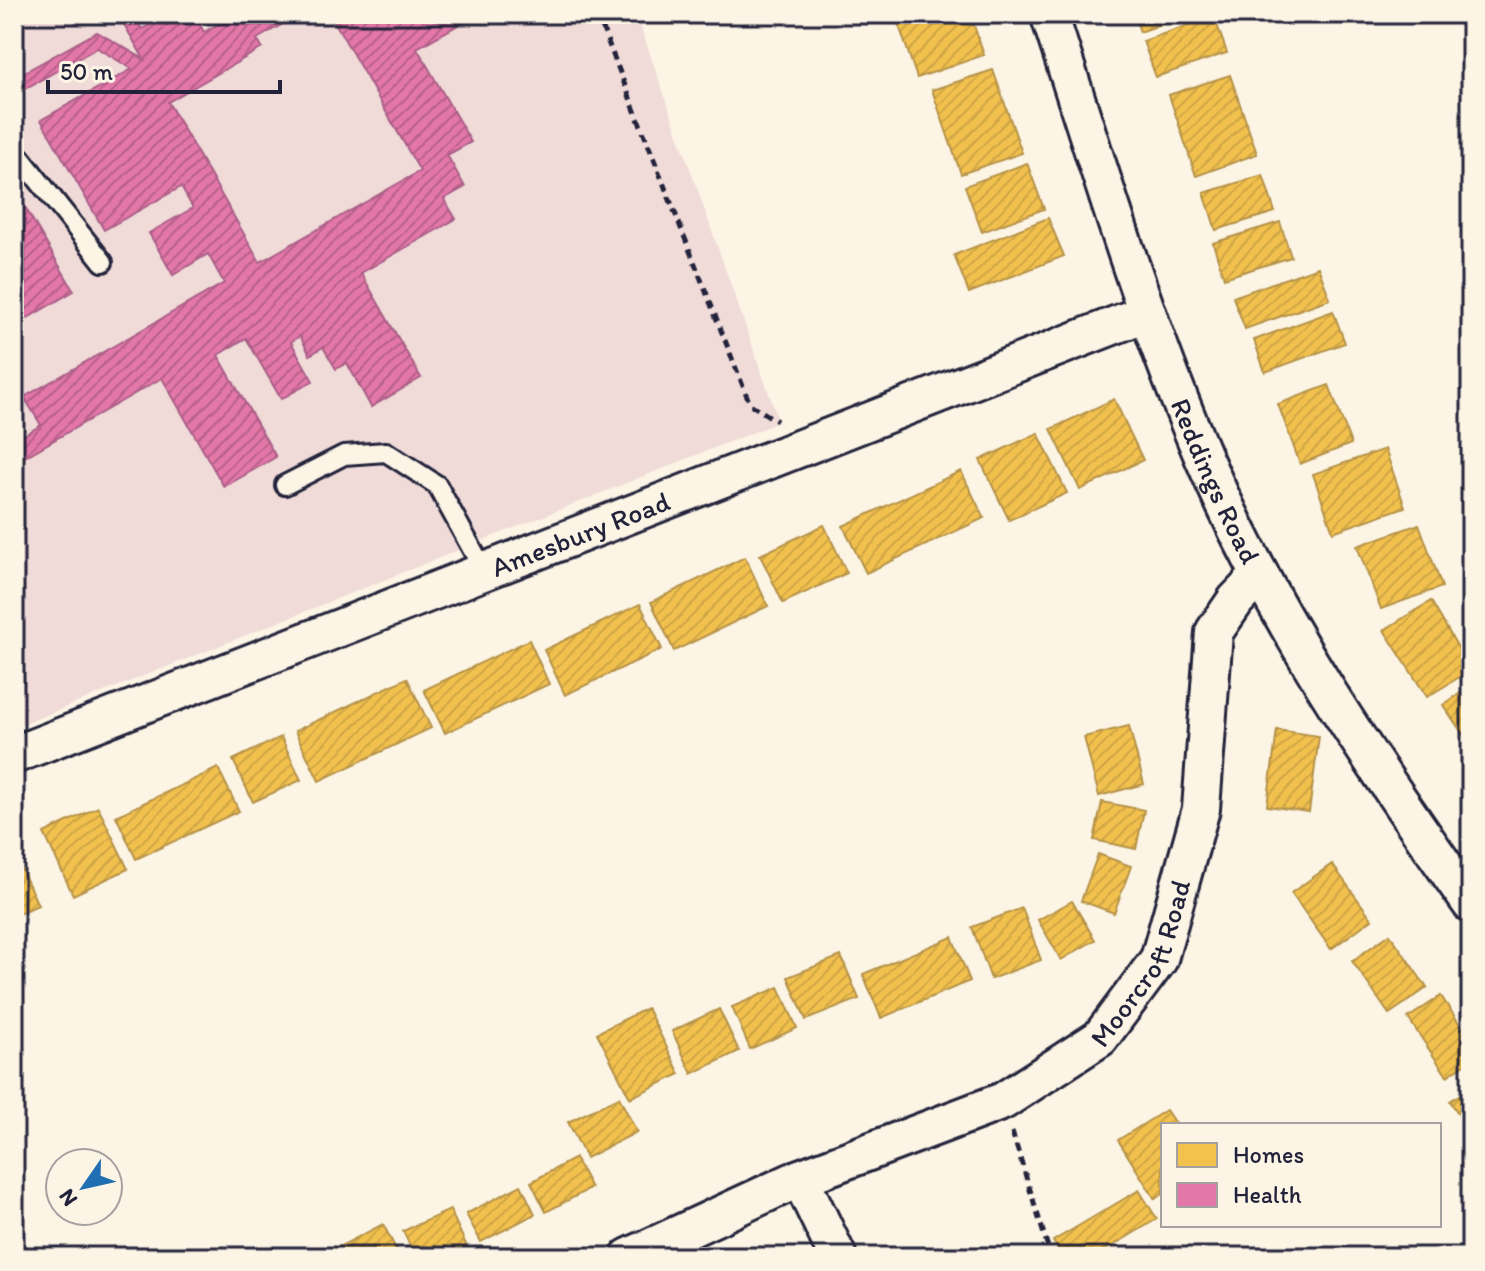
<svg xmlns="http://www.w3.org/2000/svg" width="1485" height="1271" viewBox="0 0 1485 1271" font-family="Itim,sans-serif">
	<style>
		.built { fill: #f0dbd8 }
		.homes { fill: url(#homes-hatch); stroke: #b49148; stroke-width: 2 }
		.health { fill: url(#health-hatch); stroke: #a95e87; stroke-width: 2 }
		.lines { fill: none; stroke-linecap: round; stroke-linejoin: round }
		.stream { stroke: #688bab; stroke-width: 9 }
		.lane-casing { stroke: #22223b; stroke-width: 24 }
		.street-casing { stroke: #22223b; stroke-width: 42 }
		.path { stroke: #22223b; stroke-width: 5; stroke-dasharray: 8 6; stroke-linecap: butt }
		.lane { stroke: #fcf5e5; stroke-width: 18 }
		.street { stroke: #fcf5e5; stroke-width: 36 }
		.labels { text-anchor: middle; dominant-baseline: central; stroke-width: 8; stroke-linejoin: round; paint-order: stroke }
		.street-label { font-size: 28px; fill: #22223b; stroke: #fcf5e5 }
	</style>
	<defs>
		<pattern id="homes-hatch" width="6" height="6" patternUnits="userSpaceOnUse" patternTransform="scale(2)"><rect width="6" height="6" fill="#f2c14e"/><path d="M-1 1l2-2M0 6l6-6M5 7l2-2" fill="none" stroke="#cfa645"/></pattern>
		<pattern id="health-hatch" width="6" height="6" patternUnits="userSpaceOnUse" patternTransform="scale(2)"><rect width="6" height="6" fill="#e377a8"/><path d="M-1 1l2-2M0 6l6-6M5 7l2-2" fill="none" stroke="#b8618a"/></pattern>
	</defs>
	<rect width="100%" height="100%" fill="#fcf5e5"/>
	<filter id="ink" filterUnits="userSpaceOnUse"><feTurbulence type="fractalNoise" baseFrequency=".0125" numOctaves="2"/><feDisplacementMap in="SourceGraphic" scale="16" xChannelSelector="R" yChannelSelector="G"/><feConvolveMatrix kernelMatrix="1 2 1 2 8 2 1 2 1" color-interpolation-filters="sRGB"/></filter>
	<g filter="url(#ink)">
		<!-- built -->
		<path class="built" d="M14,14h622l143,408 -765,306z"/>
		<!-- homes -->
		<g class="homes">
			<path d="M895,14h75l14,41 -67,23z"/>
			<path d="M1134,14h57l-51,18z"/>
			<path d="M1214,16l13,37 -71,24 -13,-36z"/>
			<path d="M993,70l29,83 -61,21 -29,-84z"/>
			<path d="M1230,75l27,79 -61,22 -27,-81z"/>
			<path d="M1027,163l17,46 -62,23 -17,-46z"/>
			<path d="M1263,175l12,37 -59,18 -12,-37z"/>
			<path d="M1048,218l16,38 -95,37 -15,-38z"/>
			<path d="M1280,222l11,35 -67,21 -11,-35z"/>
			<path d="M1318,267l12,32 -85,30 -12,-32z"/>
			<path d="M1333,311l12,32 -80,29 -11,-32z"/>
			<path d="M1329,385l22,59 -51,20 -22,-60z"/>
			<path d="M1114,399l29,61 -63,30 -29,-61z"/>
			<path d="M1038,433l29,60 -58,27 -29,-60z"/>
			<path d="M1385,449l20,58 -72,25 -20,-58z"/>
			<path d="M961,471l23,47 -118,55 -23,-47z"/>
			<path d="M1419,524l23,63 -61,22 -24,-63z"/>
			<path d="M824,525l23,48 -64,30 -23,-48z"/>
			<path d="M745,557l23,49 -94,45 -23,-49z"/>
			<path d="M1431,601l40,69 -44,27 -43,-67z"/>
			<path d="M640,604l22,45 -97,46 -21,-45z"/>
			<path d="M529,640l20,44 -104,49 -21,-43z"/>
			<path d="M407,678l24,50 -112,53 -24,-50z"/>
			<path d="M1471,686v60l-28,-41z"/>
			<path d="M1129,726l15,58 -45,12 -15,-59z"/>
			<path d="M1277,730l42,6 -10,76 -42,-6z"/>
			<path d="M281,737l20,43 -48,22 -20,-42z"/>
			<path d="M218,768l21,43 -103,48 -20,-43z"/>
			<path d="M1102,802l42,8 -8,39 -42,-9z"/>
			<path d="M98,807l30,62 -55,26 -29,-62z"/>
			<path d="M14,853l24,52 -24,11z"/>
			<path d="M1098,854l33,12 -17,47 -33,-12z"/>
			<path d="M1332,864l40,55 -41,30 -40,-56z"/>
			<path d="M1072,901l23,39 -34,20 -23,-40z"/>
			<path d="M1022,908l19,52 -50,19 -19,-52z"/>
			<path d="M1390,934l37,54 -38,26 -37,-53z"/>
			<path d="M952,937l18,44 -89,37 -18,-44z"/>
			<path d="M841,956l18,43 -53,21 -18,-43z"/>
			<path d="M779,987l18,41 -47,21 -18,-42z"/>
			<path d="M1441,996l30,45v19l-24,16 -39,-58z"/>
			<path d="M647,1008l33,66 -50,24 -33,-65z"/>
			<path d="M719,1009l20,42 -47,23 -20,-43z"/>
			<path d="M1471,1087v46l-21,-32z"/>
			<path d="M619,1097l18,35 -51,26 -18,-36z"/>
			<path d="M1166,1110l10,15h-13v69l-8,5 -37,-59z"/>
			<path d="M575,1158l16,30 -45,24 -15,-30z"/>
			<path d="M521,1185l14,29 -54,28 -15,-28z"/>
			<path d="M1139,1190l18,29 -63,38h-32l-9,-16z"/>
			<path d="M450,1210l18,39 -17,8h-36l-12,-26z"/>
			<path d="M383,1224l17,33h-59l-4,-9z"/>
		</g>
		<!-- health -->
		<g class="health">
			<path d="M71,14h22l-17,9z"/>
			<path d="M118,14h15l9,15 27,-15h25l10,18 32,-18h6l6,11 19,-11h33l-43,25 5,9 -94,54 92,160 160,-91 -90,-157h148l-61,34 54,94 -24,13 18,32 -21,12 12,20 -95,54 60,105 -50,29 -24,-44 -11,6 -13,-22 -13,8 -10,-19 -9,6 22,39 -32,18 -35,-61 -28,17 58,102 -52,30 -62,-109 -148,85v-22l27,-16 -17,-28 200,-114 -16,-29 -35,21 -24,-42 44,-25 -12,-21 -77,43 -63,-110 91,-51 -35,-21 -83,47v-17l83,-46 47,27z"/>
			<path d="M14,188l60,103 -60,35z"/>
		</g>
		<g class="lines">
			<!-- stream -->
			<path class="stream" d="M53,1257l4,-6"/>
			<!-- lane casing -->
			<g class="lane-casing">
				<g id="lane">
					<path d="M14,160l6,-3 83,105"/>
					<path d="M285,485l59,-30 42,-3 51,33 46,84"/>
				</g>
			</g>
			<!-- street casing -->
			<g class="street-casing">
				<g id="street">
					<path id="s1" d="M1049,14c49,150 93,300 155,445 69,161 167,303 267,445"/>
					<path id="s2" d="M14,755l1132,-442"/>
					<path d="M800,1178l38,79"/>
					<path id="s3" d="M629,1257l171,-79 203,-77 97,-63 59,-79 42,-150 13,-177 22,-32 24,-25"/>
				</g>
			</g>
			<!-- path -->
			<g class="path">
				<path d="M597,14l153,390 27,17"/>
				<path d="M1012,1132l39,125"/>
			</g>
			<!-- lane -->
			<use href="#lane" class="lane"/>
			<!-- street -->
			<use href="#street" class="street"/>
		</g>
	</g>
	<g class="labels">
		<!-- street labels -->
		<g class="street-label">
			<text stroke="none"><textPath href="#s1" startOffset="496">Reddings Road</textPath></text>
			<text stroke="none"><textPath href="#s2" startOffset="608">Amesbury Road</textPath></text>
			<text stroke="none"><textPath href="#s3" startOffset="608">Moorcroft Road</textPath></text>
		</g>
	</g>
	<!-- margin -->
	<rect width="1485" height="1271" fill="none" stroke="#fcf5e5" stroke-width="48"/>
	<rect x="24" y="24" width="1437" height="1223" fill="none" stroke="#22223b" stroke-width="3" filter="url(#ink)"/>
	<!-- legend -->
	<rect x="1161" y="1123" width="280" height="104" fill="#fcf5e5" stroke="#a5a1a1" stroke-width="2"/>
	<rect x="1177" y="1143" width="40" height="24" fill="#f2c14e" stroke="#a5a1a1" stroke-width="2"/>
	<text x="1233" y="1163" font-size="24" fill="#22223b">Homes</text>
	<rect x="1177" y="1183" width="40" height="24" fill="#e377a8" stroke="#a5a1a1" stroke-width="2"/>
	<text x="1233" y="1203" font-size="24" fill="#22223b">Health</text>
	<!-- north arrow -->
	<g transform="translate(84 1187) rotate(236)"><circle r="38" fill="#fcf5e5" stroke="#a5a1a1" stroke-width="2"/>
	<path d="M0-6L14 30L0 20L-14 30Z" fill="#1f6fb2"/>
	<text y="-12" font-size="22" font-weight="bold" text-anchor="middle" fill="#22223b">N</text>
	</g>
	<!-- scale -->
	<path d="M48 80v12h232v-12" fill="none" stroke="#22223b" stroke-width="4"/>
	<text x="60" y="80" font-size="24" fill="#22223b" stroke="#fcf5e5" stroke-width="6" paint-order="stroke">50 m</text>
</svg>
